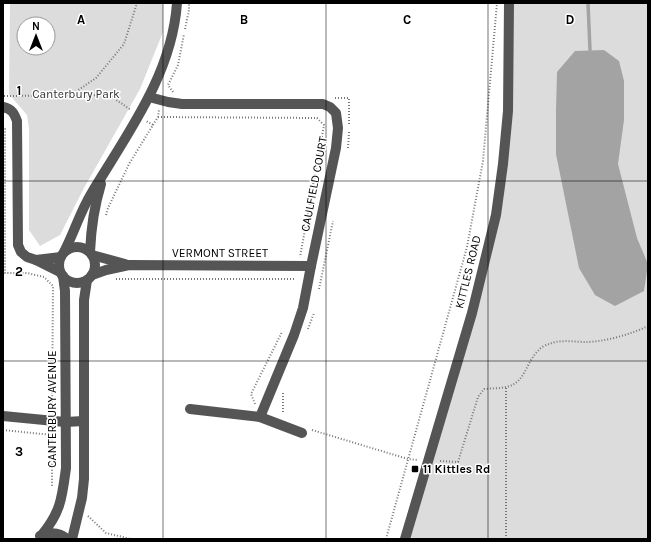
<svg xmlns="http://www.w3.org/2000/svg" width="651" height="542" viewBox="0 0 651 542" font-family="Karla,sans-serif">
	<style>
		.green { fill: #dcdcdc; fill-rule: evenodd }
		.water { fill: #a3a3a3 }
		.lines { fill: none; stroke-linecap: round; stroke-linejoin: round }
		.stream { stroke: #a3a3a3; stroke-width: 3.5 }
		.path { stroke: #777; stroke-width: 2; stroke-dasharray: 1 2; stroke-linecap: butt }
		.minor { stroke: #555; stroke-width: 10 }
		.grid { fill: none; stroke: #000; stroke-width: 1; stroke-opacity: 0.55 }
		.poi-dot { fill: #000; stroke: #fff; stroke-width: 1.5 }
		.labels { text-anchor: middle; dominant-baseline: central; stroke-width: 3; stroke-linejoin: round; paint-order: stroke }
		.park-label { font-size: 12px; fill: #333; stroke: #fff }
		.street-label { font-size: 12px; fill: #000; stroke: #fff }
		.poi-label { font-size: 12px; font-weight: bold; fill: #000; stroke: #fff; text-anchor: start }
		.grid-label { font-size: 13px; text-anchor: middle; font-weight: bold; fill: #000; stroke: #fff; stroke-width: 3; stroke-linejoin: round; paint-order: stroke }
	</style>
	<rect width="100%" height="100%" fill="#fff"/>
	<!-- green -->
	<g class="green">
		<path d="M10,3h153v29l-23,57 -56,99 -24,47 -20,11 -11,-16v-101l-2,-14 -18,-21zM24,24h24v24h-24z"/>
		<path d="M510,3h138v536h-240l60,-205 43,-223z"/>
	</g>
	<!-- water -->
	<path class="water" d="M604,50l15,11 5,20v39l-6,44 19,74 11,26 -4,27 -29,15 -20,-11 -16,-27 -23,-114v-43l1,-39 18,-21z"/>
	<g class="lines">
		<!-- stream -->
		<path class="stream" d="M588,3l2,47"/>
		<!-- path -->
		<g class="path">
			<path d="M185,29l4,-19v-7"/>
			<path d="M173,92l-5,-7 10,-20 6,-31"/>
			<path d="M71,95l25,-17 28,-34 13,-41"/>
			<path d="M4,96l105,-1 22,15"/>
			<path d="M335,98h14v26"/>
			<path d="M158,117l159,1 7,7 -24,132"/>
			<path d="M153,125l5,-8 1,-7"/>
			<path d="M3,126l2,3v144h22l17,4 9,9 -1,124"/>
			<path d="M348,148l1,-16"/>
			<path d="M106,215l2,-7 21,-44 24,-39 -7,-4"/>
			<path d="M116,279h180"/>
			<path d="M319,289l14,-68"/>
			<path d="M308,329l6,-16"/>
			<path d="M283,393v21"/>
			<path d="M255,404l-4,-10 31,-62"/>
			<path d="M3,430l49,5v51"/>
			<path d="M312,430l96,29 9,1"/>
			<path d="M440,461l18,1 20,-65 6,-8c9,-1 22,0 30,-5 12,-7 14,-25 25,-34 2,-3 7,-5 10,-6 11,-5 26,-2 37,-2 18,0 46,-8 62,-16"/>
			<path d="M88,516l18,17 25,6"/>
			<path d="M386,539l81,-292 16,-86 14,-158"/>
			<path d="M506,539v-152"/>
		</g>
		<!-- minor -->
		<g class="minor">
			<path d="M149,97l19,5 14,2h141l7,3 6,6 2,15 -2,20 -25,118 -8,42 -9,27 -34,82"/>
			<path d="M3,107c9,2 11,6 14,14l1,124 3,7 6,5 9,3 24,12"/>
			<circle cx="77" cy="265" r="18"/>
			<path d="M64,252c10,-19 16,-40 27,-58 36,-60 81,-119 86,-191"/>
			<path d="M90,252c1,-24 4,-45 11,-68"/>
			<path d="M92,255l33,9"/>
			<path d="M36,260l25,-3"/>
			<path d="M92,275l14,-5 23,-5 182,1"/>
			<path d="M190,409l70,8 42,16"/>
			<path d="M3,416l62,6 19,-1"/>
			<path d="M40,536c10,-4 19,-4 27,3"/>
			<path d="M41,536c20,-24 21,-38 25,-68l-1,-177 -2,-15"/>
			<path d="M72,539l10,-41 2,-19v-179l3,-20"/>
			<path d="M405,539l67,-226 24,-98 7,-51 5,-53 1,-108"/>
		</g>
	</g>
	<!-- grid -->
	<path class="grid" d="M163,3v536M326,3v536M488,3v536M3,181h645M3,361h645"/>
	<!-- markers -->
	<rect class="poi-dot" x="411" y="465" width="8" height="8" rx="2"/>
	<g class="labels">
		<!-- park labels -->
		<g class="park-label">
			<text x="76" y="94">Canterbury Park</text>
		</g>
		<!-- street labels -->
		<g class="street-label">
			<text transform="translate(314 184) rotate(-79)">CAULFIELD COURT</text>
			<text x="220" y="253">VERMONT STREET</text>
			<text transform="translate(468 272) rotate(-76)">KITTLES ROAD</text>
			<text transform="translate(52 409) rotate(-90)">CANTERBURY AVENUE</text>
		</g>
		<!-- poi labels -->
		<g class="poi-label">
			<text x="423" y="469">11 Kittles Rd</text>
		</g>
	</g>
	<g class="grid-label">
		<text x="81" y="24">A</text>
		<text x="244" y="24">B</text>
		<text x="407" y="24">C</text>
		<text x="570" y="24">D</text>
		<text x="19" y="95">1</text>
		<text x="19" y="276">2</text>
		<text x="19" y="456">3</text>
	</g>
	<!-- border -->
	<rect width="651" height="542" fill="none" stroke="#000000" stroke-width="8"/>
	<!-- north arrow -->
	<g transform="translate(36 36)"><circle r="19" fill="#ffffff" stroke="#999999"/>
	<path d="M0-3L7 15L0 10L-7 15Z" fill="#000000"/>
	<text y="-6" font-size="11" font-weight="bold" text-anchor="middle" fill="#000000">N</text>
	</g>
</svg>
